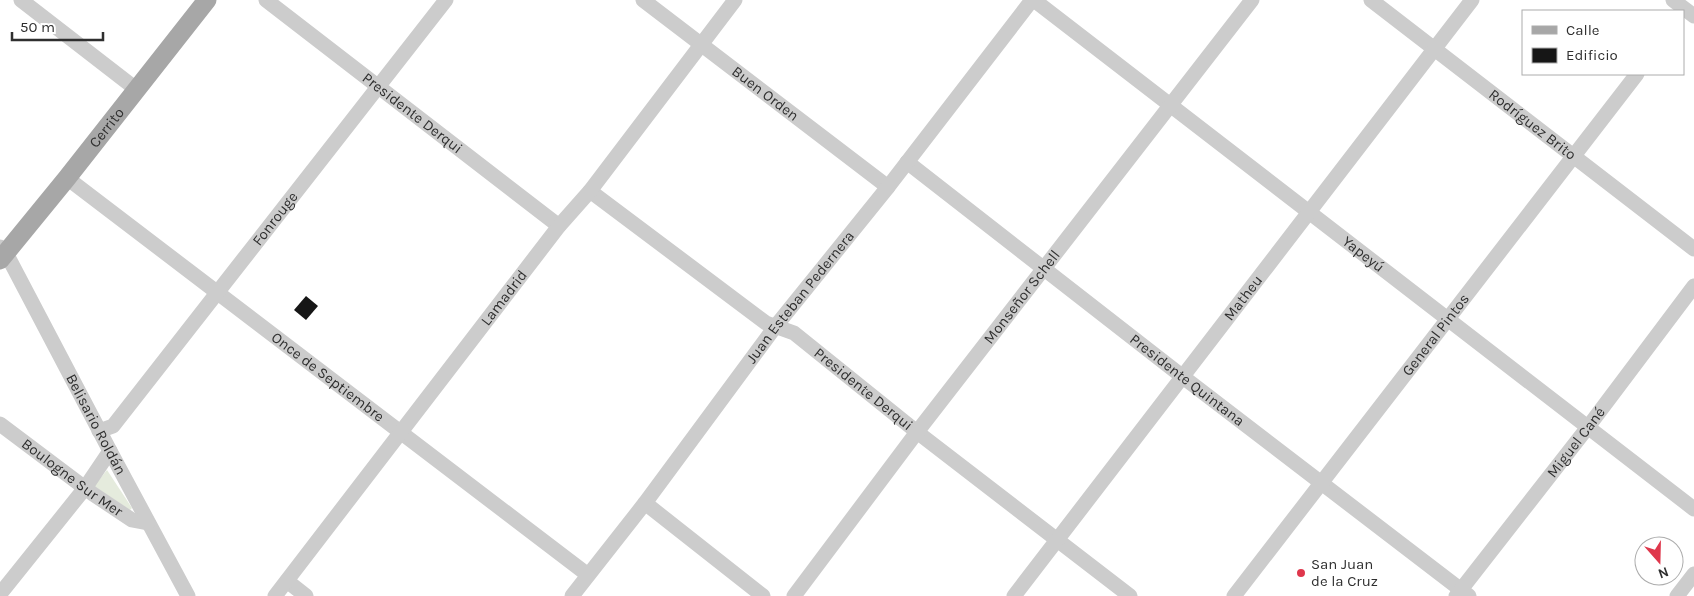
<svg xmlns="http://www.w3.org/2000/svg" width="1694" height="596" viewBox="0 0 1694 596" font-family="Karla,sans-serif">
	<style>
		.green { fill: #e5ebdd }
		.building { fill: #161616 }
		.lines { fill: none; stroke-linecap: round; stroke-linejoin: round }
		.minor { stroke: #ccc; stroke-width: 15 }
		.major { stroke: #a7a7a7; stroke-width: 19 }
		.poi-dot { fill: #df374c; stroke: #fff; stroke-width: 2 }
		.labels { text-anchor: middle; dominant-baseline: central; stroke-width: 5; stroke-linejoin: round; paint-order: stroke }
		.street-label { font-size: 15px; fill: #2f2f2f; stroke: #fff }
		.poi-label { font-size: 15px; fill: #2f2f2f; stroke: #fff; text-anchor: start }
	</style>
	<rect width="100%" height="100%" fill="#fff"/>
	<!-- green -->
	<path class="green" d="M107,470l25,38 -2,2 -36,-24z"/>
	<!-- building -->
	<path class="building" d="M306,296l12,10 -12,14 -12,-10z"/>
	<g class="lines">
		<!-- minor -->
		<g class="minor">
			<path d="M21,0l115,89"/>
			<path id="s1" d="M266,0l293,226"/>
			<path id="s2" d="M643,0l245,187"/>
			<path id="s3" d="M1034,0l660,509"/>
			<path id="s4" d="M1371,0l323,249"/>
			<path d="M1673,0l21,16"/>
			<path id="s5" d="M907,162l276,215 286,219"/>
			<path id="s6" d="M67,178l521,397"/>
			<path id="s7" d="M590,191l176,132 28,10 123,99 213,164"/>
			<path id="s8" d="M0,247l6,6 104,198 78,145"/>
			<path id="s9" d="M0,424l93,70 39,26 16,3"/>
			<path id="s10" d="M99,431l14,-5 333,-426"/>
			<path d="M645,503l118,93"/>
			<path d="M287,581l19,15"/>
			<path d="M0,594l85,-106 25,-37"/>
			<path id="s11" d="M275,596l284,-370 31,-35 145,-191"/>
			<path id="s12" d="M572,596l73,-93 130,-176 113,-140 144,-187"/>
			<path id="s13" d="M794,596l123,-164 335,-432"/>
			<path id="s14" d="M1014,596l458,-596"/>
			<path id="s15" d="M1234,596l403,-522"/>
			<path id="s16" d="M1456,596l132,-169 106,-141"/>
			<path d="M1677,596l17,-22"/>
		</g>
		<!-- major -->
		<path class="major" id="s17" d="M0,260l67,-82 140,-178"/>
	</g>
	<!-- markers -->
	<circle class="poi-dot" cx="1301" cy="573" r="5"/>
	<g class="labels">
		<!-- street labels -->
		<g class="street-label">
			<text stroke="none"><textPath href="#s2" startOffset="154">Buen Orden</textPath></text>
			<text stroke="none"><textPath href="#s1" startOffset="185">Presidente Derqui</textPath></text>
			<text stroke="none"><textPath href="#s4" startOffset="204">Rodríguez Brito</textPath></text>
			<text stroke="none"><textPath href="#s17" startOffset="170">Cerrito</textPath></text>
			<text stroke="none"><textPath href="#s10" startOffset="278">Fonrouge</textPath></text>
			<text stroke="none"><textPath href="#s3" startOffset="416">Yapeyú</textPath></text>
			<text stroke="none"><textPath href="#s11" startOffset="376">Lamadrid</textPath></text>
			<text stroke="none"><textPath href="#s12" startOffset="376">Juan Esteban Pedernera</textPath></text>
			<text stroke="none"><textPath href="#s13" startOffset="376">Monseñor Schell</textPath></text>
			<text stroke="none"><textPath href="#s14" startOffset="376">Matheu</textPath></text>
			<text stroke="none"><textPath href="#s15" startOffset="330">General Pintos</textPath></text>
			<text stroke="none"><textPath href="#s6" startOffset="328">Once de Septiembre</textPath></text>
			<text stroke="none"><textPath href="#s5" startOffset="355">Presidente Quintana</textPath></text>
			<text stroke="none"><textPath href="#s7" startOffset="339">Presidente Derqui</textPath></text>
			<text stroke="none"><textPath href="#s8" startOffset="202">Belisario Roldán</textPath></text>
			<text stroke="none"><textPath href="#s16" startOffset="195">Miguel Cané</textPath></text>
			<text stroke="none"><textPath href="#s9" startOffset="90">Boulogne Sur Mer</textPath></text>
		</g>
		<!-- poi labels -->
		<g class="poi-label">
			<text x="1311" y="564">San Juan<tspan x="1311" dy="17">de la Cruz</tspan></text>
		</g>
	</g>
	<!-- legend -->
	<rect x="1522" y="10" width="162" height="65" fill="#ffffff" stroke="#acacac"/>
	<rect x="1532" y="26" width="25" height="8" fill="#a7a7a7" stroke="#acacac"/>
	<text x="1566" y="35" font-size="15" fill="#2f2f2f">Calle</text>
	<rect x="1532" y="48" width="25" height="15" fill="#161616" stroke="#acacac"/>
	<text x="1566" y="60" font-size="15" fill="#2f2f2f">Edificio</text>
	<!-- north arrow -->
	<g transform="translate(1659 561) rotate(160)"><circle r="24" fill="#ffffff" stroke="#acacac"/>
	<path d="M0-4L9 19L0 12L-9 19Z" fill="#df374c"/>
	<text y="-8" font-size="14" font-weight="bold" text-anchor="middle" fill="#2f2f2f">N</text>
	</g>
	<!-- scale -->
	<path d="M12 32v8h91v-8" fill="none" stroke="#2f2f2f" stroke-width="2.5"/>
	<text x="20" y="32" font-size="15" fill="#2f2f2f" stroke="#ffffff" stroke-width="4" paint-order="stroke">50 m</text>
</svg>
